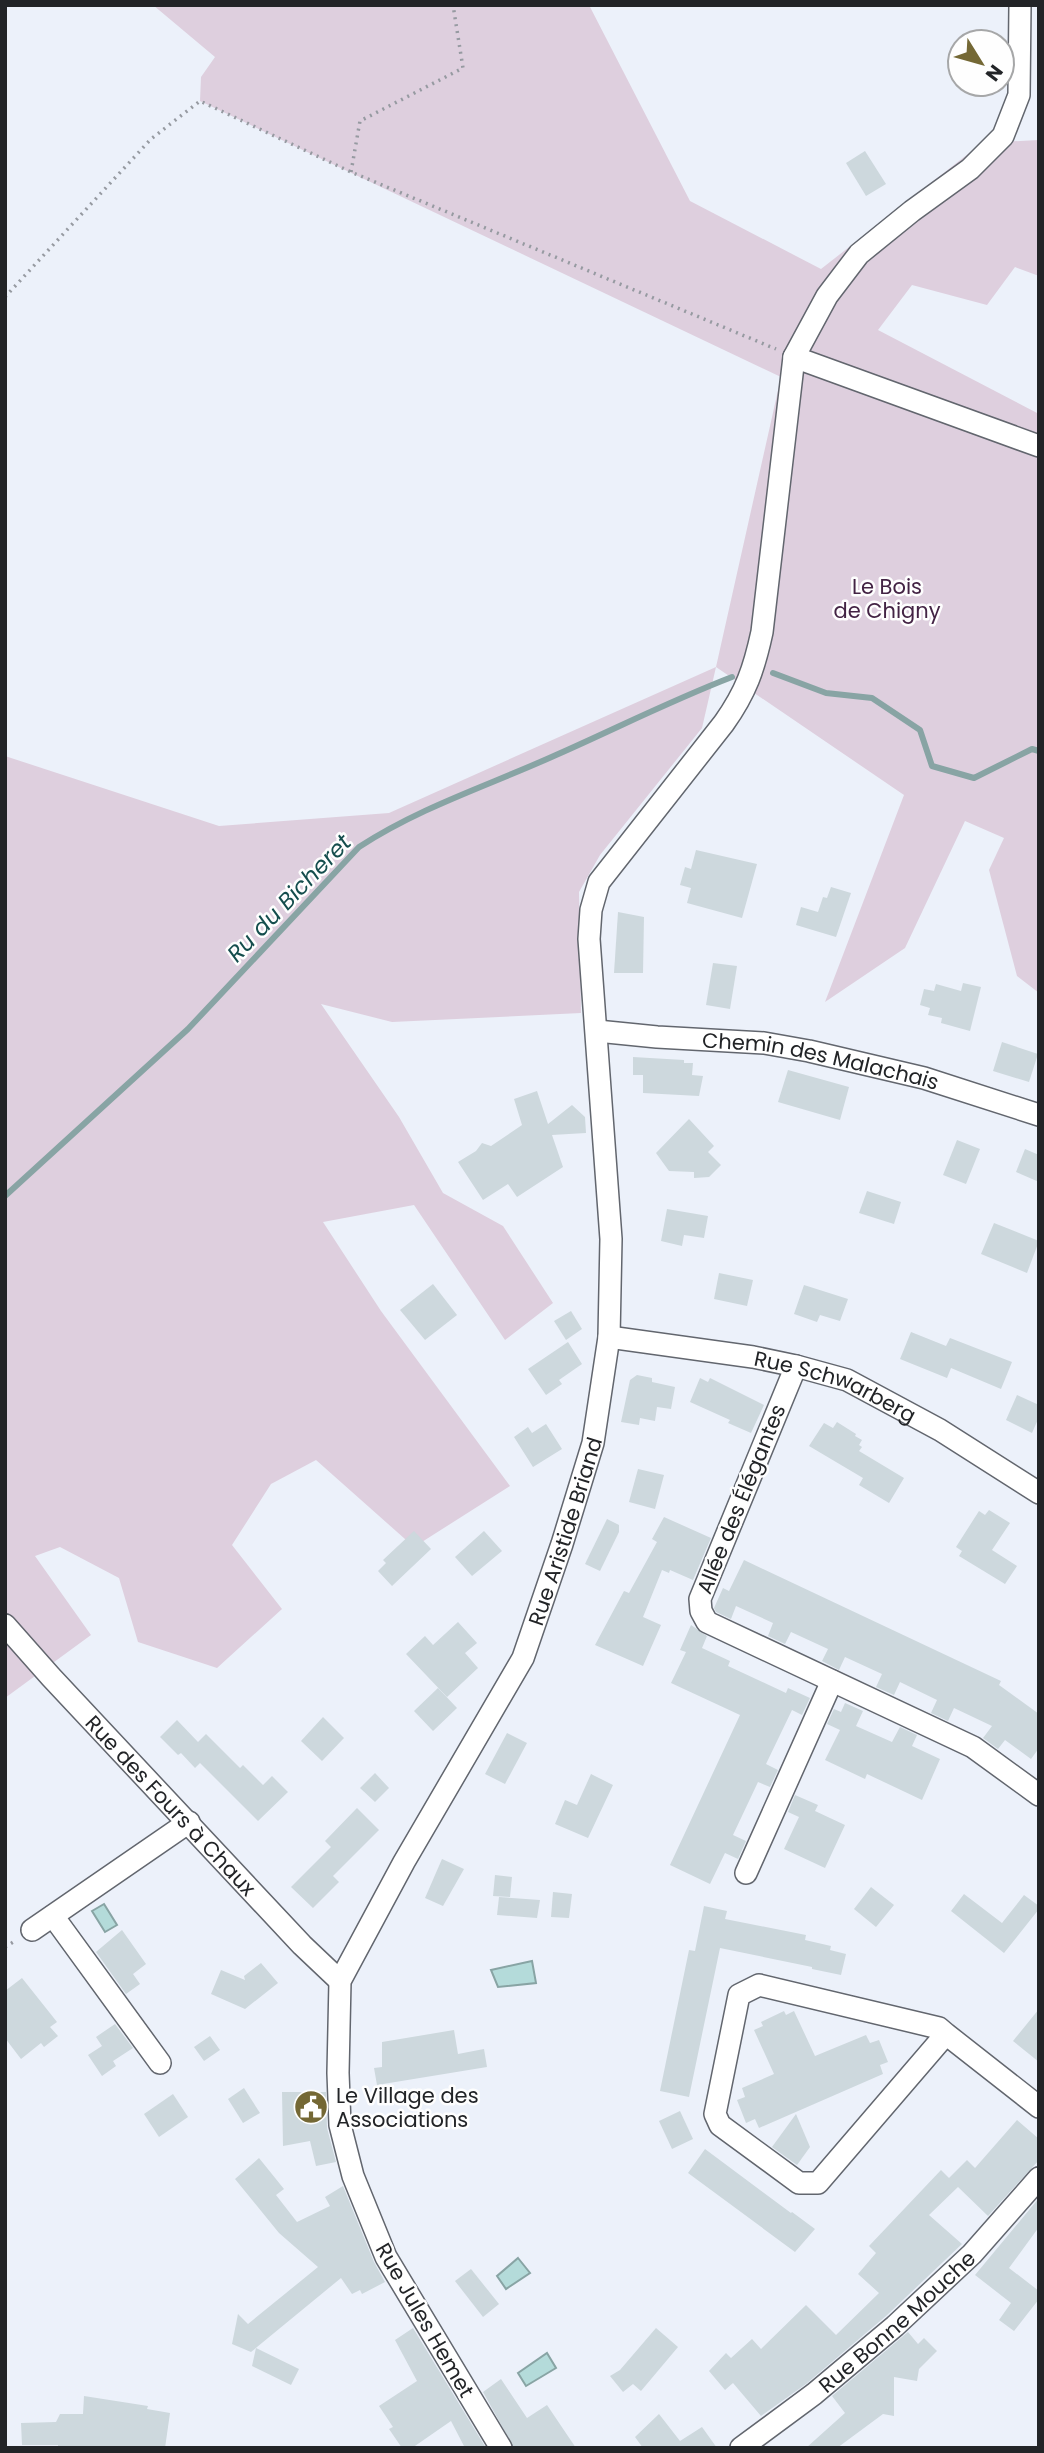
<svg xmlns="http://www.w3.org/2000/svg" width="1044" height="2453" viewBox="0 0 1044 2453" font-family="Poppins,sans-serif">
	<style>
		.green { fill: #decfde }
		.water { fill: #b4dbda; stroke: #88a4a4; stroke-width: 2 }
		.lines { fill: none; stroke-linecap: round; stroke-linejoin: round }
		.stream { stroke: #88a4a4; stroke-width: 6 }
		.building { fill: #cdd8dd }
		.minor-casing { stroke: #62666e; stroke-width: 24 }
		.path { stroke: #969aa1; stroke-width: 3.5; stroke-dasharray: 2 5; stroke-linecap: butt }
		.minor { stroke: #fff; stroke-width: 21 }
		.labels { text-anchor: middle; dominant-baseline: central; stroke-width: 5; stroke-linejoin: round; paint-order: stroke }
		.park-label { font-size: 21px; fill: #432344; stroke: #fefefe }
		.street-label { font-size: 21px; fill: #222427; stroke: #fefefe }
		.poi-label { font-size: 21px; fill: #222427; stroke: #fefefe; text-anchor: start }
		.water-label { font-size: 23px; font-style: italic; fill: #144d4d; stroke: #fefefe }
	</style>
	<rect width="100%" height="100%" fill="#ecf1fa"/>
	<!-- green -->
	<path class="green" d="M153,5h436l101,196 131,68 161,-126 57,-3v136l-24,-9 -28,38 -75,-20 -34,45 161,84v579l-22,-17 -28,-106 15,-32 -39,-17 -60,127 -80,54 79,-207 -188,-128 -14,61 -102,127 -21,37 2,121 -189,9 -71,-18 78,113 44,76 60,33 50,77 -48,37 -91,-135 -91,17 58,89 129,175 -96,61 -98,-87 -45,24 -39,61 50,64 -65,59 -79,-26 -19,-64 -59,-31 -25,9 56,79 -86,63v-942l214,70 170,-13 327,-146 65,-290 -581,-276 1,-24 14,-20z"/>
	<!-- water -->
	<g class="water">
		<path d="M104,1904l13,21 -12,7 -13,-21z"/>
		<path d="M532,1961l4,22 -38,4 -7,-17z"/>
		<path d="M518,2258l12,15 -24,16 -9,-13z"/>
		<path d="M547,2353l9,15 -30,18 -8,-13z"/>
	</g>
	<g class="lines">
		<!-- stream -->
		<g class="stream">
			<path d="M773,673l53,20 46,5 48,32 12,36 42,12 58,-29 7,2"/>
			<path d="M5,1196l183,-167 171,-182c61,-40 131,-62 197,-92 59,-26 116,-55 176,-78"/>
		</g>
	</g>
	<!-- building -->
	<g class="building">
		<path d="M865,151l21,33 -20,12 -20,-33z"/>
		<path d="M696,850l61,14 -15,54 -55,-15 4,-15 -11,-3 5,-18 6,2z"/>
		<path d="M831,887l20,6 -15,44 -40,-12 5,-18 17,5 5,-15 4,1z"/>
		<path d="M618,912l26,5 -1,56h-29z"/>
		<path d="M713,963l24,3 -7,43 -24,-4z"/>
		<path d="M963,983l18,4 -11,44 -29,-8 1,-5 -14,-3 2,-7 -10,-3 4,-16 10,2 2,-7 25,7z"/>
		<path d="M1002,1042l36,12 -9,28 -36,-11z"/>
		<path d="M633,1057l51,3v3h9l-1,12 11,1 -4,20 -56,-3v-18h-10z"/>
		<path d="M788,1070l61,17 -9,33 -62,-18z"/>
		<path d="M537,1091l11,33 24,-19 13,12 1,16 -34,2 11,32 -46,30 -9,-13 -25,16 -25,-38 18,-11 6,-8 9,3 31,-21 -8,-26z"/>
		<path d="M689,1119l25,27 -6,6 13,13 -12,12 -15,1v-6l-25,-1 -13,-18z"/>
		<path d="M957,1140l23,9 -14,35 -23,-9z"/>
		<path d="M1025,1149l14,6v27l-23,-10z"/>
		<path d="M867,1191l34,11 -7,22 -35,-11z"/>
		<path d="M667,1209l41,7 -4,22 -20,-3 -2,11 -21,-5z"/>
		<path d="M994,1223l45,18 -12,32 -46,-19z"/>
		<path d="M719,1273l34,7 -6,26 -33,-7z"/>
		<path d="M433,1284l24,31 -32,25 -25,-30z"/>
		<path d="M804,1285l44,14 -8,22 -20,-6 -3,7 -23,-8z"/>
		<path d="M571,1311l11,18 -16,11 -12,-19z"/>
		<path d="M911,1332l35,14 4,-8 62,24 -11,27 -50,-21 -4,10 -47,-19z"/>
		<path d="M568,1342l14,22 -23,16 3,4 -16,11 -18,-26z"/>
		<path d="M637,1375l15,3v4l23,5 -4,22 -14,-2 -2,14 -15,-3 -1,7 -18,-3 9,-42z"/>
		<path d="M700,1378l8,4 2,-4 54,27 -13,28 -23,-10 2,-3 -40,-18z"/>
		<path d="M1017,1395l22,10v12l-7,16 -26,-13z"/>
		<path d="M837,1422l19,12 -1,2 7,4 -3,5 3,2 -3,4 45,27 -15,25 -30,-18 4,-7 -54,-32 15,-23 9,5z"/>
		<path d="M546,1424l16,25 -29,18 -19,-30 14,-10 4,6z"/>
		<path d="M638,1469l26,6 -9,34 -26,-7z"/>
		<path d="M989,1510l21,13 -18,27 25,16 -12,18 -46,-28 3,-5 -6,-4 23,-36 6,4z"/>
		<path d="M664,1517l47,21 -18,42 -23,-10 -1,3 -7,-3 -19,47 18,8 -18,41 -48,-21 29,-54 5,2 28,-51 -5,-3z"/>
		<path d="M607,1519l12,6v7l-19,39 -15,-7z"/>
		<path d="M414,1531l17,18 -39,37 -14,-15 8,-8 -3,-3z"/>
		<path d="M484,1531l18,20 -30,25 -17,-19z"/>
		<path d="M744,1560l257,121 -2,4 40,29v34l-8,11 -26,-19 -7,9 -15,-11 9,-12 -38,-18 -6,13 -17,-8 6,-13 -37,-18 -6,13 -18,-8 6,-13 -37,-17 -6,13 -17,-9 6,-12 -37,-17 -6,12 -17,-8 5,-13 -37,-17 -5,13 -15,-7 -2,-4 9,-20 6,3z"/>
		<path d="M458,1622l19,21 -12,10 13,15 -31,29 -41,-43 19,-18 8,9z"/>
		<path d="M691,1625l16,11 -5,12 28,13 -2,5 58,27 2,-5 22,10 -8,17 -10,-5 -26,54 12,6 -8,17 -12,-5 -25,53 13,6 -8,18 -13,-6 -15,31 -40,-19 70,-150 -69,-32 15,-31 -6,-2z"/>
		<path d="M438,1688l19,20 -24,23 -19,-20z"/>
		<path d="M845,1703l18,8 -7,15 36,16 8,-15 17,8 -5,11 28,13 -18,41 -55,-26 -2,5 -40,-19 15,-30 -13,-6 7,-15 7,3z"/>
		<path d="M323,1717l21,21 -22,23 -21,-20z"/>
		<path d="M177,1720l21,22 8,-8 34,34 3,-3 20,20 9,-9 16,16 -30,29 -58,-58 -5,5 -14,-15 -3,2 -18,-18z"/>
		<path d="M507,1733l20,10 -22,41 -20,-10z"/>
		<path d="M375,1773l14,15 -14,14 -15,-14z"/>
		<path d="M591,1774l22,11 -25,53 -33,-14 10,-24 12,5z"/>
		<path d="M795,1795l23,10 -3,6 30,14 -20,43 -41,-19 15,-32 -11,-5z"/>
		<path d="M357,1808l22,22 -46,46 6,6 -26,26 -22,-21 40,-40 -6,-6z"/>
		<path d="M442,1859l22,10 -21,37 -18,-8z"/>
		<path d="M495,1875l17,2 -2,20 -17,-1z"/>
		<path d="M871,1887l23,18 -18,22 -22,-18z"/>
		<path d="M553,1892l19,2 -3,24 -18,-1z"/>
		<path d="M964,1894l38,29 22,-28 15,11v3l-35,44 -53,-42z"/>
		<path d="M499,1897l41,3 -3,18 -40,-3z"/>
		<path d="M704,1906l23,5 -2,8 81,16 -1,5 26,6 -1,4 16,4 -5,21 -29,-6v-2l-92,-19 -31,149 -29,-6 29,-141 6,1z"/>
		<path d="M122,1930l24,34 -13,10 7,10 -14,10 -30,-42z"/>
		<path d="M261,1963l17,20 -33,26 -34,-15 10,-24 24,10 -1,-4z"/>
		<path d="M22,1978l35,44 -7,5 8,9 -14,11 -3,-4 -20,16 -16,-21v-47z"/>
		<path d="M1039,2009v53l-26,-21z"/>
		<path d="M784,2011l2,4 8,-4 21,45 51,-21 4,8 9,-3 9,22 -8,3 3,9 -124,54 -4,-9 -9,4 -9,-23 8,-3 -3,-9 32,-14 -20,-44 9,-4 -2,-4z"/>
		<path d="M115,2024l18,24 -20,13 3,5 -14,10 -14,-21 14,-9 -6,-9z"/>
		<path d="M454,2030l4,24 26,-5 3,18 -110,18 -3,-17 8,-1v-25z"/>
		<path d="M210,2036l10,14 -16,11 -10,-14z"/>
		<path d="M244,2088l16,25 -17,10 -15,-24z"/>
		<path d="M282,2092h44l1,36 9,34 -20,4 -6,-25 -27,5z"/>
		<path d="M173,2094l15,23 -29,20 -15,-23z"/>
		<path d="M680,2111l13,28 -21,10 -13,-28z"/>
		<path d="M796,2114l14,33 -13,18 -25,-18z"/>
		<path d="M1017,2120l22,19v21l-51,56 -30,-29 -29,28 33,29 -76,72 -80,68 -45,32 -28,-33 -8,7 -16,-19 17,-18 5,5 21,-19 9,10 45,-44 30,30 43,-42 -21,-19 18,-21 -7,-7 72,-76 8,8 18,-18 8,8z"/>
		<path d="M705,2149l86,64 1,-1 23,17 -20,23 -107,-79z"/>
		<path d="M259,2158l25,31 -8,6 21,27 33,-16 -5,-9 18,-11 31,76 11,20 -23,12 -2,-4 -8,4 -11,-16 -90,74 -19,-8 6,-30 10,10 70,-57 -39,-34 -44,-54z"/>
		<path d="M1039,2198v29l-30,41 30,23v8l-25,32 -15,-11 12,-17 -36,-28z"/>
		<path d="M471,2269l28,35 -16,13 -28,-36z"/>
		<path d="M413,2328l73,120h-21l-14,-27 -39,27h-10l-13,-19 4,-2 -14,-21 38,-25 -22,-41z"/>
		<path d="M656,2328l22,19 -37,44 -8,-7 -10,8 -13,-16 10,-6z"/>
		<path d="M908,2332l10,12 6,-6 13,13 -18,18 -2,12 -23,-4v39l-11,-2 -46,34h-31l39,-35 -13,-17z"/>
		<path d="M256,2348l43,21 -8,16 -39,-19z"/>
		<path d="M501,2379l26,39 20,-13 29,43h-62l-31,-56z"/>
		<path d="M84,2396l64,10 -1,3 23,4 -5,35h-107v-3h-36l-1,-22 35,-1 4,-8h23z"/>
		<path d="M659,2414l21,27 22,-14 15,21h-74l-8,-11z"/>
	</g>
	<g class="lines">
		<!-- minor casing -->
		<g class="minor-casing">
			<g id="minor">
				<path d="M794,357l245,89"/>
				<path id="s1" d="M597,1031l60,6 107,6 45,8 115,27 115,37"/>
				<path id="s2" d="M609,1337l144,20 43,9 51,14 93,50 99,63"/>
				<path d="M796,1366l-96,233 1,12 6,11 266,125 66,48"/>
				<path id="s3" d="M5,1625l46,52 251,268 38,36"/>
				<path d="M746,1873l86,-192"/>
				<path d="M53,1916l107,147"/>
				<path d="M32,1930l157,-108"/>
				<path d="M946,2034l-128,149h-19l-79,-58 -5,-11 24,-119 20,-10 180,43 7,6 93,73"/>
				<path id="s4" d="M501,2448l-115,-191 -33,-81 -13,-51 -2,-52 2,-92 64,-119 119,-204 39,-114 31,-101 16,-106 2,-98 -22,-300 2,-29 8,-28 125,-159c22,-31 30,-54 38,-91l32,-275 33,-61 32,-42 53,-43 58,-42 33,-33 16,-41 1,-90"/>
				<path id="s5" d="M741,2448l73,-54 81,-68 77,-72 67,-76"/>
			</g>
		</g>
		<!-- path -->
		<g class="path">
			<path d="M351,172l9,-51 103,-53 -10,-63"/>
			<path d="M5,297l146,-158 49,-38 151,71 425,177"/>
			<path d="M5,1947l10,-6"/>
		</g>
		<!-- minor -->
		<use href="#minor" class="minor"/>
	</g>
	<!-- icons -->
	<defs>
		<g id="civic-disc" transform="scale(1.75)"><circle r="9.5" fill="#746835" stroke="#fefefe"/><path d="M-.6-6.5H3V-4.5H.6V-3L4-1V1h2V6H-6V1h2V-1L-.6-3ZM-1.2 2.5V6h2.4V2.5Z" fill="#fff"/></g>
	</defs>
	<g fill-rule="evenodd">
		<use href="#civic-disc" x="311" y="2107"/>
	</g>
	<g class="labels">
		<!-- park labels -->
		<g class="park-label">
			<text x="887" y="586">Le Bois<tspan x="887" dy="24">de Chigny</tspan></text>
		</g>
		<!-- street labels -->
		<g class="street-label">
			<text stroke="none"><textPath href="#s1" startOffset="226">Chemin des Malachais</textPath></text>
			<text stroke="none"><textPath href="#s2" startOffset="233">Rue Schwarberg</textPath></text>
			<text transform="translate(741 1499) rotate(-68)">Allée des Élégantes</text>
			<text stroke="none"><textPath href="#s4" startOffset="1012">Rue Aristide Briand</textPath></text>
			<text stroke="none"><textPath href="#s3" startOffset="245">Rue des Fours à Chaux</textPath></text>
			<text transform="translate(425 2320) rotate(60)">Rue Jules Hemet</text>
			<text stroke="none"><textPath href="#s5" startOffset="201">Rue Bonne Mouche</textPath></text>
		</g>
		<!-- poi labels -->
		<g class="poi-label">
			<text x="336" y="2095">Le Village des<tspan x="336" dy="24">Associations</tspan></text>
		</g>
		<!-- water labels -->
		<g class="water-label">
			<text transform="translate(289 898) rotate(-46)">Ru du Bicheret</text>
		</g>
	</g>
	<!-- border -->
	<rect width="1044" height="2453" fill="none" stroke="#222427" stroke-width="14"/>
	<!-- north arrow -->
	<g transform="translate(981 63) rotate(127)"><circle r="33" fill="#fefefe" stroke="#a6a7a8" stroke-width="2"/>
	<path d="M0-5L12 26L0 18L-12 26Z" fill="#746835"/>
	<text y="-10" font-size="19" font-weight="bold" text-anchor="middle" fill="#222427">N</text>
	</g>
</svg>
